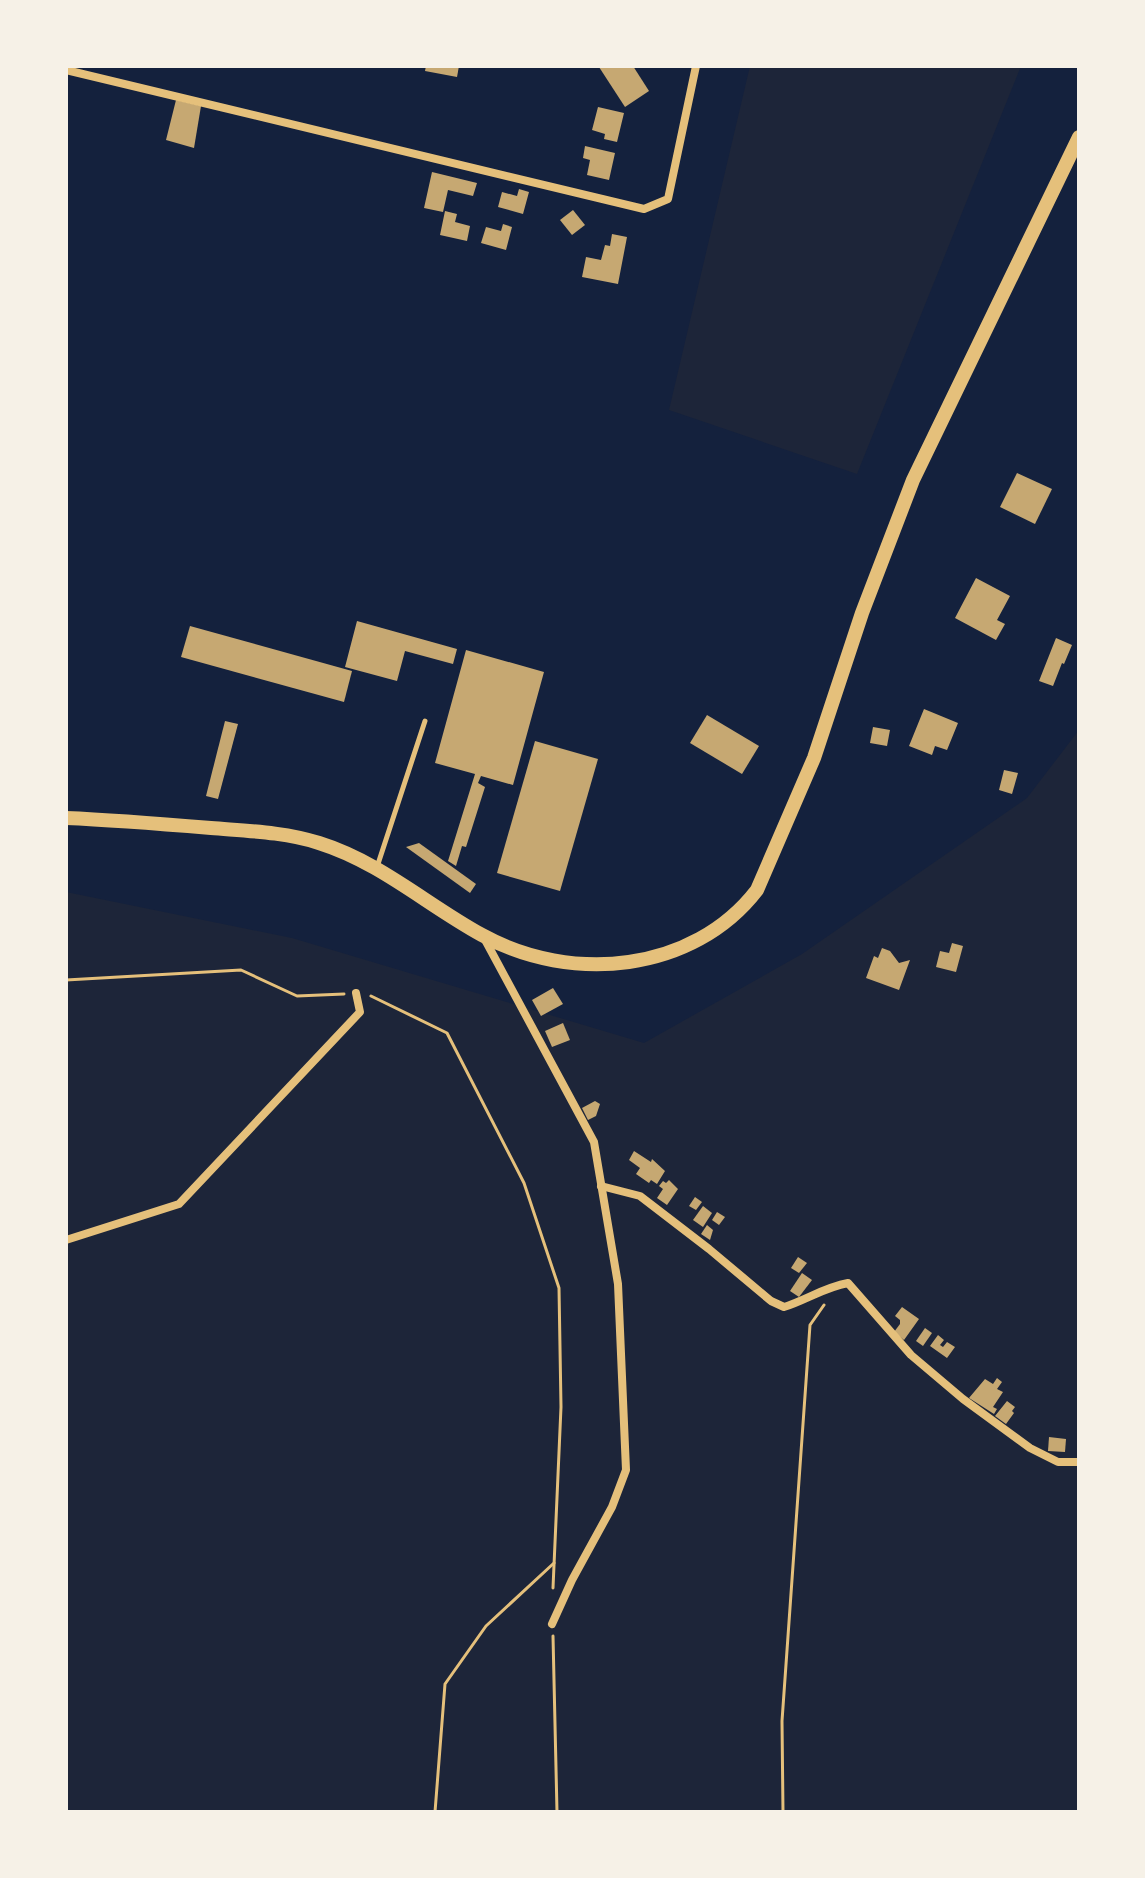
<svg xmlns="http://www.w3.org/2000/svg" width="1145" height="1878" viewBox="0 0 1145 1878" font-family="'Source Sans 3',sans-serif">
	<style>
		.green { fill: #1d2539 }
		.building { fill: #c6a872 }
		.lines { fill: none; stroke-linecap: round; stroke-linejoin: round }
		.path { stroke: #e5c07b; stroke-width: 3 }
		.service { stroke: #e5c07b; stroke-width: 5 }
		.minor { stroke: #e5c07b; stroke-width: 8 }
		.secondary { stroke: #e5c07b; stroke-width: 14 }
	</style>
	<rect width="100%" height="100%" fill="#14213d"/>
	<!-- green -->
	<g class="green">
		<path d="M750,66h271l-164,408 -188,-64z"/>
		<path d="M1079,730v1082h-1013v-920l226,46 352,105 158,-89 225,-156z"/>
	</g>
	<!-- building -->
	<g class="building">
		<path d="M426,66h33l-2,11 -32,-6z"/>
		<path d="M601,66h32l16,25 -24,16 -26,-40z"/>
		<path d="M176,100l25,6 -7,42 -28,-8z"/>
		<path d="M598,107l26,6 -7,29 -13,-3 1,-5 -13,-4z"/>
		<path d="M585,146l30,7 -6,27 -22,-5 3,-15 -7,-2z"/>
		<path d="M432,172l45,11 -4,13 -25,-6 -5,22 -19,-4z"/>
		<path d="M519,189l10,3 -6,22 -25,-7 4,-15 15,4z"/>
		<path d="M573,210l12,15 -13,10 -12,-15z"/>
		<path d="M445,211l12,3 -2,8 15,4 -3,15 -27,-6z"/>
		<path d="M503,224l9,3 -6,23 -25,-7 5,-16 15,4z"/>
		<path d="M612,234l15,3 -9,47 -36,-7 4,-20 15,3 4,-15 5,1z"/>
		<path d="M1017,473l35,16 -17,35 -35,-17z"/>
		<path d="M976,578l34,18 -13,24 8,4 -9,16 -41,-22z"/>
		<path d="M357,621l100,28 -4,15 -48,-13 -8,30 -52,-14z"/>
		<path d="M190,626l162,45 -8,31 -163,-45z"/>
		<path d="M1056,638l16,7 -8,19 -2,-1 -9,23 -14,-5z"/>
		<path d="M466,650l78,22 -31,113 -32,-9 -3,7 7,4 -19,60 -4,-1 -6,20 -8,-5 27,-87 -40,-11z"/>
		<path d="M924,709l34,14 -11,27 -12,-4 -3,9 -23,-9z"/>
		<path d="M707,715l52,31 -17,28 -52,-31z"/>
		<path d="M225,721l13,3 -20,75 -12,-3z"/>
		<path d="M873,727l17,3 -3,16 -17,-3z"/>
		<path d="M535,741l63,18 -38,132 -63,-18z"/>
		<path d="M1004,770l14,3 -6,21 -13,-4z"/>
		<path d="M419,843l57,41 -6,9 -64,-46z"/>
		<path d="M952,943l11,3 -7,26 -20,-5 4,-16 9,2z"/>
		<path d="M882,948l8,3 9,12 11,-3 -11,30 -33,-12 8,-22 4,2z"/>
		<path d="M553,988l10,16 -22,12 -9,-16z"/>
		<path d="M563,1023l7,17 -18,7 -7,-16z"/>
		<path d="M595,1101l5,3 -4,12 -8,4 -6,-12z"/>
		<path d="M634,1151l17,11 1,-3 13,12 -8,13 -6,-4 -2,3 -13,-9 4,-6 -11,-8z"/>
		<path d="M669,1180l9,9 -11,16 -10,-7 6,-9 -4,-3 4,-5 3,2z"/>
		<path d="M695,1197l7,5 -6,8 -7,-4z"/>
		<path d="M703,1206l9,7 -9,14 -10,-7z"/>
		<path d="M717,1212l8,5 -6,8 -7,-5z"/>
		<path d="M707,1225l6,5 -3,10 -9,-6z"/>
		<path d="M798,1257l9,6 -8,10 -8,-5z"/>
		<path d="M802,1273l10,7 -13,17 -9,-6z"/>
		<path d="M902,1307l17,12 -15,21 -10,-8 6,-8v-4l-5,-4z"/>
		<path d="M925,1328l7,5 -9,13 -7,-5z"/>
		<path d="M938,1335l6,5 -4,5 3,2 4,-5 8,5 -8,11 -17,-12z"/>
		<path d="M997,1378l5,4 -5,7 6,3 -10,15 4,2 -3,5 -25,-16 16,-19 8,5z"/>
		<path d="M1007,1401l8,6 -3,4 2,2 -8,11 -11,-8z"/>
		<path d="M1049,1437l17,2 -1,13 -17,-1z"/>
	</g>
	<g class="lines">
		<!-- path -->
		<g class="path">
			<path d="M66,980l175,-10 56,26 47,-2"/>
			<path d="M371,996l76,37 77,150 35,105 2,119 -8,181"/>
			<path d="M553,1636l4,176"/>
			<path d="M435,1812l10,-128 41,-58 68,-63"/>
			<path d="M783,1812l-1,-91 28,-396 14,-20"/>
		</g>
		<!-- service -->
		<path class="service" d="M377,867l48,-146"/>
		<!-- minor -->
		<g class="minor">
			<path d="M66,70l578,139 24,-10 28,-133"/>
			<path d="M483,936l111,206 24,142 8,186 -14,37 -40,73 -20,44"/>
			<path d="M601,1186l39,10 69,53 62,52 13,6c22,-7 41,-20 64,-24l63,72 52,44 67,49 28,14h21"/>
			<path d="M66,1240l113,-36 181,-192 -4,-19"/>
		</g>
		<!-- secondary -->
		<path class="secondary" d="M66,818c48,2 97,6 145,10 36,3 74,4 108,15 61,19 108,62 163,92 89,49 211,38 275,-45l57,-132 48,-145 51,-133 166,-343"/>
	</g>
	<!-- border -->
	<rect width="1145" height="1878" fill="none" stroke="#f6f1e7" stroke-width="136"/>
</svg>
